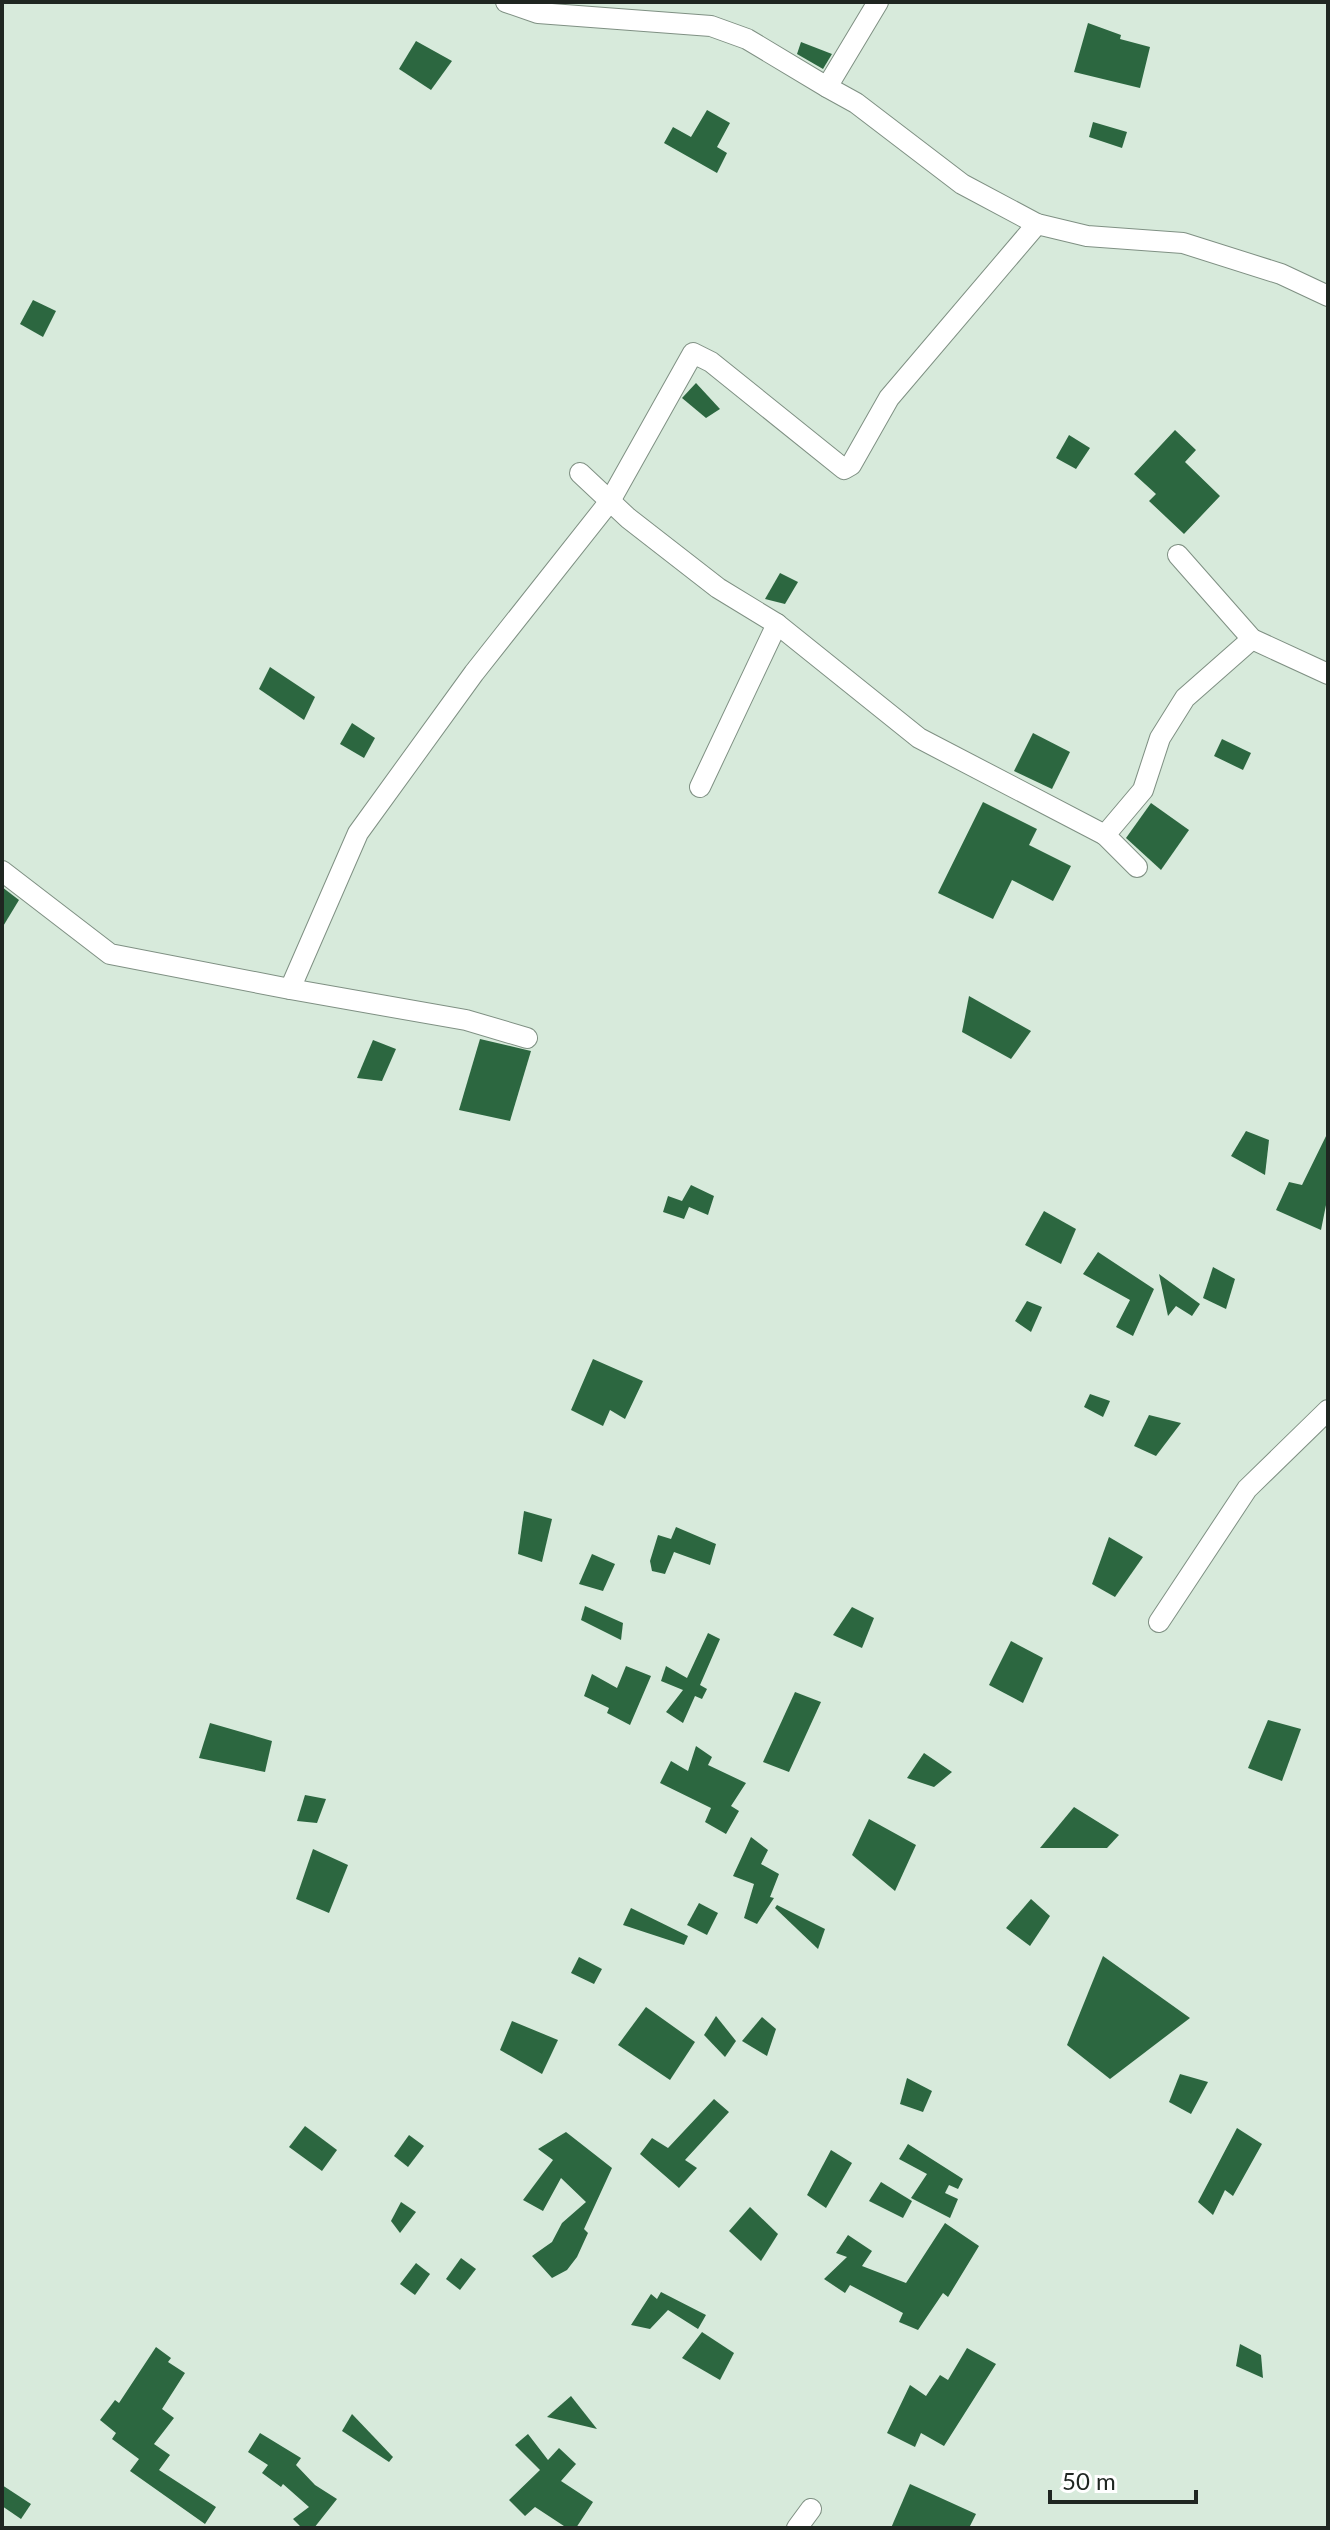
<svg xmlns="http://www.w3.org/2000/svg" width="1330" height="2530" viewBox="0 0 1330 2530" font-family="Lato,sans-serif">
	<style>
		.building { fill: #2c6740 }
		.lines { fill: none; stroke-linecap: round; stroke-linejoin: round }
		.street-casing { stroke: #7f9083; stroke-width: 22 }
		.street { stroke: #fff; stroke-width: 20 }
	</style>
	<rect width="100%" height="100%" fill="#d7eadb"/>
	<!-- building -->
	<g class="building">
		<path d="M1088,23l33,12 -1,4 30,8 -10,41 -66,-16z"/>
		<path d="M416,41l36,20 -21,29 -32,-21z"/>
		<path d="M801,42l31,12 -9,15 -26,-15z"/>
		<path d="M707,110l23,13 -13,24 10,6 -10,20 -53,-30 9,-16 18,10z"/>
		<path d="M1093,122l34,10 -5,16 -33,-11z"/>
		<path d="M33,300l23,11 -13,26 -23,-13z"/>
		<path d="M696,383l24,26 -14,9 -24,-20z"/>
		<path d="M1175,430l21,20 -11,12 35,34 -36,38 -35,-33 7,-7 -22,-20z"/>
		<path d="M1069,435l21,13 -14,21 -20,-11z"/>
		<path d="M780,573l18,9 -13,22 -20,-5z"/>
		<path d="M270,667l45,30 -11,23 -45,-31z"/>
		<path d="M352,723l23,15 -11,20 -24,-14z"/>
		<path d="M1033,733l37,19 -18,37 -38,-18z"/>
		<path d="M1222,739l29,14 -8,17 -29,-14z"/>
		<path d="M983,802l54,27 -8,16 42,21 -18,35 -41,-21 -19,39 -55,-26z"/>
		<path d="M1151,803l38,27 -28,40 -35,-32z"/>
		<path d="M2,887l17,13 -17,28z"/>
		<path d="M969,996l62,35 -20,28 -49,-27z"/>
		<path d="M480,1039l51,12 -21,70 -51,-11z"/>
		<path d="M373,1040l23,9 -14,32 -25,-3z"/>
		<path d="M1246,1131l23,9 -4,35 -34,-19z"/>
		<path d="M1328,1132v63l-7,35 -45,-20 13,-28 13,3z"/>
		<path d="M691,1185l23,11 -6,19 -19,-8 -5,12 -21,-7 5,-16 14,5z"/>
		<path d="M1044,1211l32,18 -15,35 -36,-19z"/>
		<path d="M1098,1252l56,37 -21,47 -17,-9 14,-27 -47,-26z"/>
		<path d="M1213,1267l22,12 -9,30 -23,-11z"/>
		<path d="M1159,1274l41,30 -8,12 -16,-10 -8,10z"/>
		<path d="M1027,1301l15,6 -11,25 -16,-11z"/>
		<path d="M593,1359l50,22 -18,38 -15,-9 -7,16 -32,-16z"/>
		<path d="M1090,1394l20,7 -7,16 -19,-10z"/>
		<path d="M1149,1415l32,8 -25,33 -22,-10z"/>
		<path d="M524,1511l28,8 -10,43 -24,-8z"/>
		<path d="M676,1527l40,17 -6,21 -36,-13 -9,22 -13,-3 -2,-10 8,-26 13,4z"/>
		<path d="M1109,1537l34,20 -28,40 -23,-13z"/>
		<path d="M592,1554l23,10 -12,27 -24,-7z"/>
		<path d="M585,1606l38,17 -2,17 -40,-20z"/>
		<path d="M852,1607l22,11 -12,30 -29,-13z"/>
		<path d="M708,1633l12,6 -20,46 7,4 -5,10 -7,-3 -12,27 -17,-11 17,-22 -22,-9 5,-15 21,12z"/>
		<path d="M1011,1641l32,17 -20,45 -34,-18z"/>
		<path d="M626,1666l25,10 -21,49 -23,-12 2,-5 -25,-12 8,-22 25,14z"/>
		<path d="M795,1692l26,10 -32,70 -26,-10z"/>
		<path d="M1268,1720l33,9 -19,52 -34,-13z"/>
		<path d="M210,1723l62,18 -7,31 -66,-14z"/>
		<path d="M696,1746l16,11 -4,8 38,18 -15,23 8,5 -13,23 -21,-12 6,-14 -51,-25 11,-22 17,10z"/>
		<path d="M924,1753l28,19 -18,15 -27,-9z"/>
		<path d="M305,1795l21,4 -9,24 -20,-2z"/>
		<path d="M1074,1807l45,28 -12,13h-67z"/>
		<path d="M869,1819l47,26 -21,46 -43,-36z"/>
		<path d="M751,1837l17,13 -7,14 18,10 -9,23 4,1 -17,26 -13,-6 10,-34 -21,-8z"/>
		<path d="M313,1849l35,16 -19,48 -33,-14z"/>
		<path d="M1031,1899l19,17 -20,30 -24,-18z"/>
		<path d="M699,1903l19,10 -11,22 -20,-10z"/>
		<path d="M777,1905l48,24 -7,20 -43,-41z"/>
		<path d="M631,1908l57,28 -4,9 -61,-20z"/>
		<path d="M1103,1956l87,62 -80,61 -43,-34z"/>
		<path d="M579,1957l23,12 -8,15 -23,-11z"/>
		<path d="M646,2007l49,35 -25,38 -52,-35z"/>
		<path d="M716,2016l20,25 -11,16 -21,-22z"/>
		<path d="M762,2017l14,12 -9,27 -25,-15z"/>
		<path d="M512,2021l46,19 -16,34 -42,-24z"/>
		<path d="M1180,2074l28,8 -17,32 -22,-12z"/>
		<path d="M907,2078l25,13 -9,21 -23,-8z"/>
		<path d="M714,2099l15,13 -44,48 12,8 -18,20 -39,-34 12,-16 16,10z"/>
		<path d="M305,2126l32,24 -15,21 -33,-24z"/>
		<path d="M1237,2128l25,16 -29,52 -8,-6 -12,25 -15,-13z"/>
		<path d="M566,2132l46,36 -28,61 4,4 -11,24 -10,13 -15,8 -20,-22 20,-14 10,-19 24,-21 -25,-24 -18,33 -20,-11 30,-40 -15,-11z"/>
		<path d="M409,2135l15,11 -16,21 -14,-11z"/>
		<path d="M908,2144l55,35 -5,10 -9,-4 -4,8 13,6 -8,19 -39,-20 16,-24 -28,-15z"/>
		<path d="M831,2150l21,13 -26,45 -19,-13z"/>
		<path d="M881,2182l31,19 -9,17 -34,-17z"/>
		<path d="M401,2202l15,10 -16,21 -9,-12z"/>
		<path d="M750,2207l28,27 -17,27 -32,-30z"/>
		<path d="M945,2223l34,23 -31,51 -5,-4 -25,37 -19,-8 4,-9 -53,-28 -5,8 -21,-14 23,-22 -11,-4 12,-18 24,16 -10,15 44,17z"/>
		<path d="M461,2258l15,11 -16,21 -14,-11z"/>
		<path d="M416,2263l14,11 -15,21 -15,-11z"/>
		<path d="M661,2292l45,23 -8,14 -30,-19 -18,19 -19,-4 20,-31 6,5z"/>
		<path d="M702,2332l32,21 -14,27 -38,-22z"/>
		<path d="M1240,2344l21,11 2,23 -27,-12z"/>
		<path d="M156,2347l15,11 -3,4 17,11 -23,36 12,9 -20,26 16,11 -11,15 57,37 -11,17 -75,-53 9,-12 -27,-20 4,-6 -16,-13 15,-20 4,3z"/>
		<path d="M967,2348l29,16 -52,82 -23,-13 -6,14 -28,-14 23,-48 16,11 14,-21 8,5z"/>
		<path d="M571,2396l26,33 -50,-12z"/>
		<path d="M352,2414l41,43 -4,5 -47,-31z"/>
		<path d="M260,2433l41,25 -5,7 19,20 22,14 -23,29h-12l-9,-9 16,-12 -26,-23 -2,3 -19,-14 6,-8 -20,-13z"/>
		<path d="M528,2434l20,26 11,-12 17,16 -15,17 32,21 -17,26h-9l-32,-21 -10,9 -16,-16 31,-30 -25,-25z"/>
		<path d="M910,2484l66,30 -7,14h-78z"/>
		<path d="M2,2485l29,19 -10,15 -19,-13z"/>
	</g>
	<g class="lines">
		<!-- street casing -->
		<g class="street-casing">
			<g id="street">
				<path d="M506,2l32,11 173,13 36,13 80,48 51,-85"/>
				<path d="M827,87l29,16 106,81 75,40 50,12 96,7 98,31 47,22"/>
				<path d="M580,473l48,45 90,70 59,36 142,114 186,97"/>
				<path d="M1178,555l74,84 76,35"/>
				<path d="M700,787l77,-163"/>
				<path d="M1137,867l-32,-32 38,-45 17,-52 25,-40 67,-59"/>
				<path d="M2,871l108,83 180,35"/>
				<path d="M527,1038l-61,-18 -176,-31 68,-156 116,-160 136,-172 83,-148 18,9 133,107 7,-4 38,-67 148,-174"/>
				<path d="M1159,1622l88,-133 81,-79"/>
				<path d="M797,2528l14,-19"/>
			</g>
		</g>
		<!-- street -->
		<use href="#street" class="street"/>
	</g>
	<!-- border -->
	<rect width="1330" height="2530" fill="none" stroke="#1f2621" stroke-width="8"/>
	<!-- scale -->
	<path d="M1050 2490v12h146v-12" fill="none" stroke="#1f2621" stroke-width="4"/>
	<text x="1062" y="2490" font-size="24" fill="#1f2621" stroke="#ffffff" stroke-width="6" paint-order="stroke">50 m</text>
</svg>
